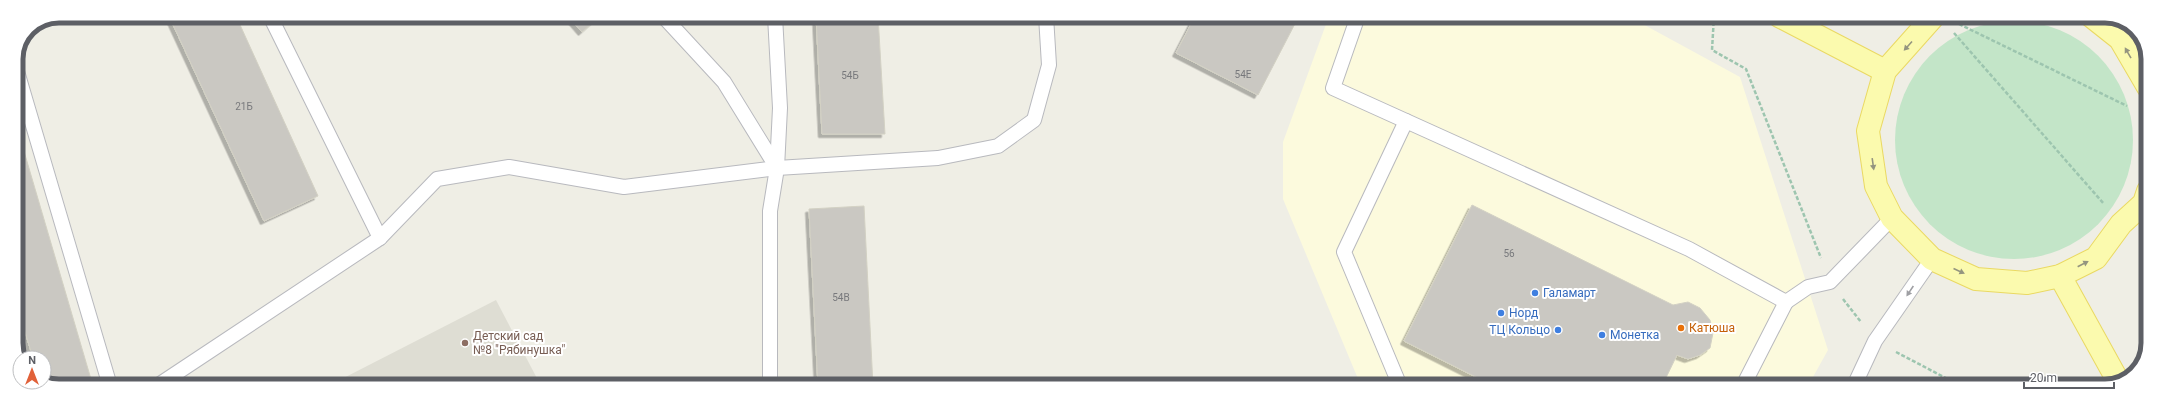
<svg xmlns="http://www.w3.org/2000/svg" width="2164" height="402" viewBox="0 0 2164 402" font-family="Roboto,sans-serif">
	<style>
		.commercial { fill: #fcfadd }
		.education { fill: #deddd3 }
		.green { fill: #c3e5c8 }
		.building { fill: #cac8c2; stroke: #d3d1c4; filter: url(#shadow) }
		.lines { fill: none; stroke-linecap: round; stroke-linejoin: round }
		.lane-casing { stroke: #b8b9be; stroke-width: 16 }
		.primary-casing { stroke: #ead963; stroke-width: 24 }
		.path { stroke: #9dc5af; stroke-width: 2.5; stroke-dasharray: 4 2; stroke-linecap: butt }
		.lane { stroke: #fff; stroke-width: 14 }
		.primary { stroke: #fbfaae; stroke-width: 22 }
		.oneway { fill: #94957f }
		.oneway2 { fill: #9e9fa3 }
		.shop-dot { fill: #3f7fe0; stroke: #fff; stroke-width: 1.5 }
		.food-dot { fill: #e8710a; stroke: #fff; stroke-width: 1.5 }
		.education-dot { fill: #8d6e63; stroke: #fff; stroke-width: 1.5 }
		.labels { text-anchor: middle; dominant-baseline: central; stroke-width: 4; stroke-linejoin: round; paint-order: stroke }
		.number-label { font-size: 10px; fill: #78797c }
		.shop-label { font-size: 12px; fill: #366cbe; stroke: #fff; text-anchor: start }
		.food-label { font-size: 12px; fill: #c56008; stroke: #fff; text-anchor: start }
		.education-label { font-size: 12px; fill: #785e54; stroke: #fff; text-anchor: start }
		.rim { fill: none; stroke: #5d5f65; stroke-width: 5 }
	</style>
	<defs>
		<filter id="shadow"><feDropShadow dx="-3.5" dy="3.5" stdDeviation="0" flood-color="#0004"/></filter>
	</defs>
	<rect width="100%" height="100%" fill="#efeee5"/>
	<!-- commercial -->
	<path class="commercial" d="M1329,16h299l112,61 88,273 -20,36h-447l-78,-187v-57z"/>
	<!-- education -->
	<path class="education" d="M496,300l45,86h-213z"/>
	<!-- green -->
	<circle class="green" cx="2014" cy="140" r="119"/>
	<!-- building -->
	<g class="building">
		<path d="M169,16h67l82,180 -54,25z"/>
		<path d="M568,16h32l-18,16z"/>
		<path d="M816,16h62l7,118h-63z"/>
		<path d="M1195,16h104l-41,79 -82,-42z"/>
		<path d="M16,124l77,262h-40l-9,-5v-23h-11l-17,-56z"/>
		<path d="M1472,205l201,100 15,-3 12,6 10,12 3,13 -3,15 -10,7 -12,4 -11,-4 -15,31h-168l-90,-45z"/>
		<path d="M864,206l9,180h-55l-9,-177z"/>
	</g>
	<g class="lines">
		<!-- lane casing -->
		<g class="lane-casing">
			<g id="lane">
				<path d="M270,16l110,222"/>
				<path d="M663,16l61,66 53,86"/>
				<path d="M1358,16l-25,72 356,161 97,53 22,-15 22,-5 62,-64"/>
				<path d="M16,68l94,318"/>
				<path d="M157,386l223,-148 57,-59 72,-12 115,20 153,-19 161,-10 60,-12 36,-26 15,-55 -3,-49"/>
				<path d="M770,386v-175l7,-43 3,-60 -5,-92"/>
				<path d="M1400,386l-56,-134 62,-131"/>
				<path d="M1743,386l43,-84"/>
				<path d="M1854,386l21,-45 57,-82"/>
			</g>
		</g>
		<!-- primary casing -->
		<g class="primary-casing">
			<g id="primary">
				<path d="M1779,16l106,55"/>
				<path d="M1934,16l-49,55 -17,60 8,55 16,32 40,41 44,20 51,4 33,-7 36,-18 25,-34 23,-21 4,-12"/>
				<path d="M2091,16l29,23 28,48"/>
				<path d="M2060,276l58,105"/>
			</g>
		</g>
		<!-- path -->
		<g class="path">
			<path d="M1714,16l-2,34 34,19 75,189"/>
			<path d="M1959,24l168,82"/>
			<path d="M1954,33l150,171"/>
			<path d="M2140,242l8,8"/>
			<path d="M1843,299l18,23"/>
			<path d="M1896,352l65,34"/>
		</g>
		<!-- lane -->
		<use href="#lane" class="lane"/>
		<!-- primary -->
		<use href="#primary" class="primary"/>
	</g>
	<!-- one-way arrows -->
	<defs><path id="oneway-solid" d="M-6-.8H1V-3.2L6.5 0L1 3.2V.8H-6Z"/></defs>
	<g class="oneway">
		<use href="#oneway-solid" transform="translate(1908 46) rotate(132)"/>
		<use href="#oneway-solid" transform="translate(2128 53) rotate(-120)"/>
		<use href="#oneway-solid" transform="translate(1873 164) rotate(82)"/>
		<use href="#oneway-solid" transform="translate(2083 264) rotate(-27)"/>
		<use href="#oneway-solid" transform="translate(1959 271) rotate(24)"/>
	</g>
	<use class="oneway2" href="#oneway-solid" transform="translate(1910 291) rotate(124)"/>
	<!-- markers -->
	<g class="shop-dot">
		<circle cx="1535" cy="293" r="4"/>
		<circle cx="1501" cy="313" r="4"/>
		<circle cx="1558" cy="330" r="4"/>
		<circle cx="1602" cy="335" r="4"/>
	</g>
	<circle class="food-dot" cx="1681" cy="328" r="4"/>
	<circle class="education-dot" cx="465" cy="343" r="4"/>
	<g class="labels">
		<!-- number labels -->
		<g class="number-label">
			<text x="1243" y="74">54Е</text>
			<text x="850" y="75">54Б</text>
			<text x="244" y="106">21Б</text>
			<text x="1509" y="253">56</text>
			<text x="841" y="297">54В</text>
		</g>
		<!-- shop labels -->
		<g class="shop-label">
			<text x="1543" y="293">Галамарт</text>
			<text x="1509" y="313">Норд</text>
			<text x="1550" y="330" text-anchor="end">ТЦ Кольцо</text>
			<text x="1610" y="335">Монетка</text>
		</g>
		<!-- food labels -->
		<g class="food-label">
			<text x="1689" y="328">Катюша</text>
		</g>
		<!-- education labels -->
		<g class="education-label">
			<text x="473" y="336">Детский сад<tspan x="473" dy="14">№8 "Рябинушка"</tspan></text>
		</g>
	</g>
	<!-- crop -->
	<path d="M0 0H2164V402H0ZM59 23H2105A36 36 0 0 1 2141 59V343A36 36 0 0 1 2105 379H59A36 36 0 0 1 23 343V59A36 36 0 0 1 59 23Z" fill="#fff" fill-rule="evenodd"/>
	<path class="rim" d="M59 23H2105A36 36 0 0 1 2141 59V343A36 36 0 0 1 2105 379H59A36 36 0 0 1 23 343V59A36 36 0 0 1 59 23Z"/>
	<!-- north arrow -->
	<g transform="translate(32 370)"><circle r="19" fill="#ffffff" stroke="#bebfc1"/>
	<path d="M0-3L7 15L0 10L-7 15Z" fill="#e16139"/>
	<text y="-6" font-size="11" font-weight="bold" text-anchor="middle" fill="#5d5f65">N</text>
	</g>
	<!-- scale -->
	<path d="M2024 382v6h90v-6" fill="none" stroke="#5d5f65" stroke-width="2"/>
	<text x="2030" y="382" font-size="12" fill="#5d5f65" stroke="#ffffff" stroke-width="3" paint-order="stroke">20 m</text>
</svg>
